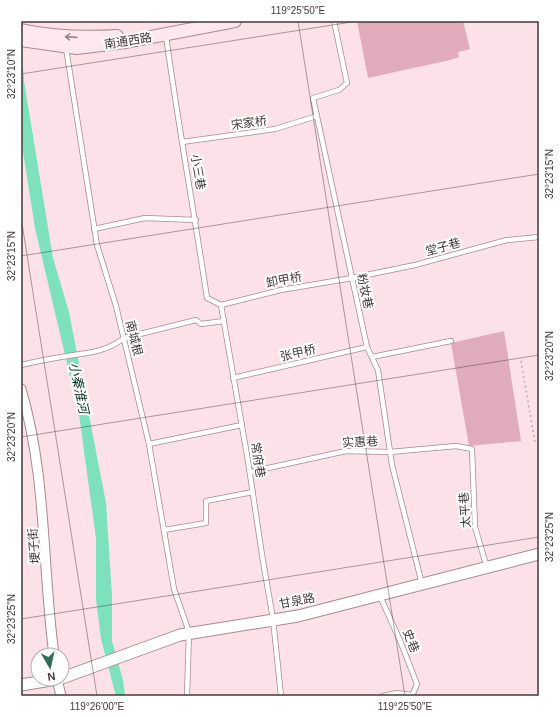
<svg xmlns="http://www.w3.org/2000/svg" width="560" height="717" viewBox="0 0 560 717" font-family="Arial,'Noto Sans SC',sans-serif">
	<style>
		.green { fill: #e0abbb }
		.water { fill: #7de1bc }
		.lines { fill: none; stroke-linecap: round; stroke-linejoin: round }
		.service-casing { stroke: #a98992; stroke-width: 6 }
		.minor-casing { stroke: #a98992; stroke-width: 11 }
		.tertiary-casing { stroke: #a98992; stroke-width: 13 }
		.secondary-casing { stroke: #a98992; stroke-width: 14 }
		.path { stroke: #c1aab0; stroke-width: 1.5; stroke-dasharray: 2 3; stroke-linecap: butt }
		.service { stroke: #fff; stroke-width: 4.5 }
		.minor { stroke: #fff; stroke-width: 9 }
		.tertiary { stroke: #fff; stroke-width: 11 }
		.secondary { stroke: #fde8ef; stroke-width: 12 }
		.oneway { stroke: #98878c }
		.ticks { fill: none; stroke: #45373b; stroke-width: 1; stroke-opacity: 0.45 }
		.labels { text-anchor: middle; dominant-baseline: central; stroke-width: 4; stroke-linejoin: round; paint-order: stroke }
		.street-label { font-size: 12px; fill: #45373b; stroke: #fff }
		.water-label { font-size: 13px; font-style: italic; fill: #033324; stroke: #fff }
		.neatline { fill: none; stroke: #45373b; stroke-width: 1.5 }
		.ticks-label { font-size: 10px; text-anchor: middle; fill: #45373b }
	</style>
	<rect width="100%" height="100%" fill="#fde1e9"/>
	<!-- green -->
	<g class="green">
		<path d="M357,21h106l7,28 -12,3 1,5 -9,3 -82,18z"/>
		<path d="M504,331l17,110 -52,5 -18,-103z"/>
	</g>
	<!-- water -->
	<path class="water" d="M21,42l3,39 29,177 16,54 37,191 6,93v45l11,39 2,16h-9l-15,-57 -5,-40v-60l-17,-125 -44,-186 -14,-89z"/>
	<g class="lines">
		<!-- service casing -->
		<g class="service-casing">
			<g id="service">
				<path d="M334,21l13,62 -8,7 -26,8 54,249 11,23 14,95 30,119"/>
				<path d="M166,36c12,88 28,175 41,262l14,7"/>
				<path d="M66,48l31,197 19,61 33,138 25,145 15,43 -2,64"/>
				<path d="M182,142l93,-13 42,-13"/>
				<path d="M94,229l51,-11 51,2"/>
				<path d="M221,305l27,156 14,94 11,64 8,77"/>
				<path d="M221,305l60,-15 71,-12 63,-13 92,-25 32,-3"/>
				<path d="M372,357l79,-16"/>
				<path d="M21,365c13,-3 27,-6 40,-8 23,-4 44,-4 63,-19l72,-18 5,4 23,-3"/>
				<path d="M233,378l134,-31"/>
				<path d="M149,444l93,-19"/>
				<path d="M250,472l96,-21 44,1 66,-6 16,3 3,78 12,41"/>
				<path d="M164,530l42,-7v-22l47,-9"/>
				<path d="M380,596l21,47 16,41 -5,12"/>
				<path d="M383,696l14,-3 15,2"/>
			</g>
		</g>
		<!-- minor casing -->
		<g class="minor-casing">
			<g id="minor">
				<path d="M21,389c26,87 21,177 33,266"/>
				<path d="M57,679l4,17"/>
			</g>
		</g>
		<!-- tertiary casing -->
		<g class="tertiary-casing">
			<g id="tertiary">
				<path d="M62,678l118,-43 118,-19 241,-62"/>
				<path d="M21,685l36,-6"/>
			</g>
		</g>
		<!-- secondary casing -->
		<g class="secondary-casing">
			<g id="secondary">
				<path d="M21,30c32,7 63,8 96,6"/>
				<path d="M21,40l56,8 48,-6 110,-21"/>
			</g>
		</g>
		<!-- path -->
		<path class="path" d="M521,361l14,81"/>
		<!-- service -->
		<use href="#service" class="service"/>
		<!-- minor -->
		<use href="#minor" class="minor"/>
		<!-- tertiary -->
		<use href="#tertiary" class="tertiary"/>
		<!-- secondary -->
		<use href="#secondary" class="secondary"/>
	</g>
	<!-- one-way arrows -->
	<defs><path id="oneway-shaft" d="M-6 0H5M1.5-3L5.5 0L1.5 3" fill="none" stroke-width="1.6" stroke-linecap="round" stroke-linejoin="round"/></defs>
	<use class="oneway" href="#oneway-shaft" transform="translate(71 37) rotate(-176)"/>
	<!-- ticks -->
	<path class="ticks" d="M298,21l107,675M21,74l337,-53M21,217l76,479M21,256l518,-82M21,437l518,-82M21,619l518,-82"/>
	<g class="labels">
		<!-- street labels -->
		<g class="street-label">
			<text transform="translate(128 41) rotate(-9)">南通西路</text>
			<text transform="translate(249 123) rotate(-8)">宋家桥</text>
			<text transform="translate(198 172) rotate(80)">小三巷</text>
			<text transform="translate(443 247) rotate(-15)">堂子巷</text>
			<text transform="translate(284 280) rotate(-11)">卸甲桥</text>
			<text transform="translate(365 291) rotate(78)">粉妆巷</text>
			<text transform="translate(134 338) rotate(76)">南城根</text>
			<text transform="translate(298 353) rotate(-13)">张甲桥</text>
			<text transform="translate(360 442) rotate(-2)">实惠巷</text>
			<text transform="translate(258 460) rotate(81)">常府巷</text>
			<text transform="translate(465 510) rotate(-94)">太平巷</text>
			<text transform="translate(34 546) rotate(-95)">埂子街</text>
			<text transform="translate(297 601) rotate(-11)">甘泉路</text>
			<text transform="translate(411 641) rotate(68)">史巷</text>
		</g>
		<!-- water labels -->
		<g class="water-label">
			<text transform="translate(79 388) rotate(78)">小秦淮河</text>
		</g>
	</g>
	<!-- border -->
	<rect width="560" height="717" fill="none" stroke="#ffffff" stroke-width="44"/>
	<!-- north arrow -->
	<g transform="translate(50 667) rotate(171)"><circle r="19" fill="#ffffff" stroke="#b5afb1"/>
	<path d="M0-3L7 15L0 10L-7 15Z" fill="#316d58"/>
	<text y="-6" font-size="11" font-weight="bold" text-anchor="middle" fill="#45373b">N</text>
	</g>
	<rect x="22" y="22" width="516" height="673" class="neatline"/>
	<g class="ticks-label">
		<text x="298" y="14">119°25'50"E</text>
		<text transform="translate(11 74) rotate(-90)" y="4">32°23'10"N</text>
		<text transform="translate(549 174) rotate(-90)" y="4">32°23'15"N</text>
		<text transform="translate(11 256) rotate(-90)" y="4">32°23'15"N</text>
		<text transform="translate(549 356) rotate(-90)" y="4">32°23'20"N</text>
		<text transform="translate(11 437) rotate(-90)" y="4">32°23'20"N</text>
		<text transform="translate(549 537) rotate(-90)" y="4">32°23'25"N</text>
		<text transform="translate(11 619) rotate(-90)" y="4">32°23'25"N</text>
		<text x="97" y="710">119°26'00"E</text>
		<text x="405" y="710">119°25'50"E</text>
	</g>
</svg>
